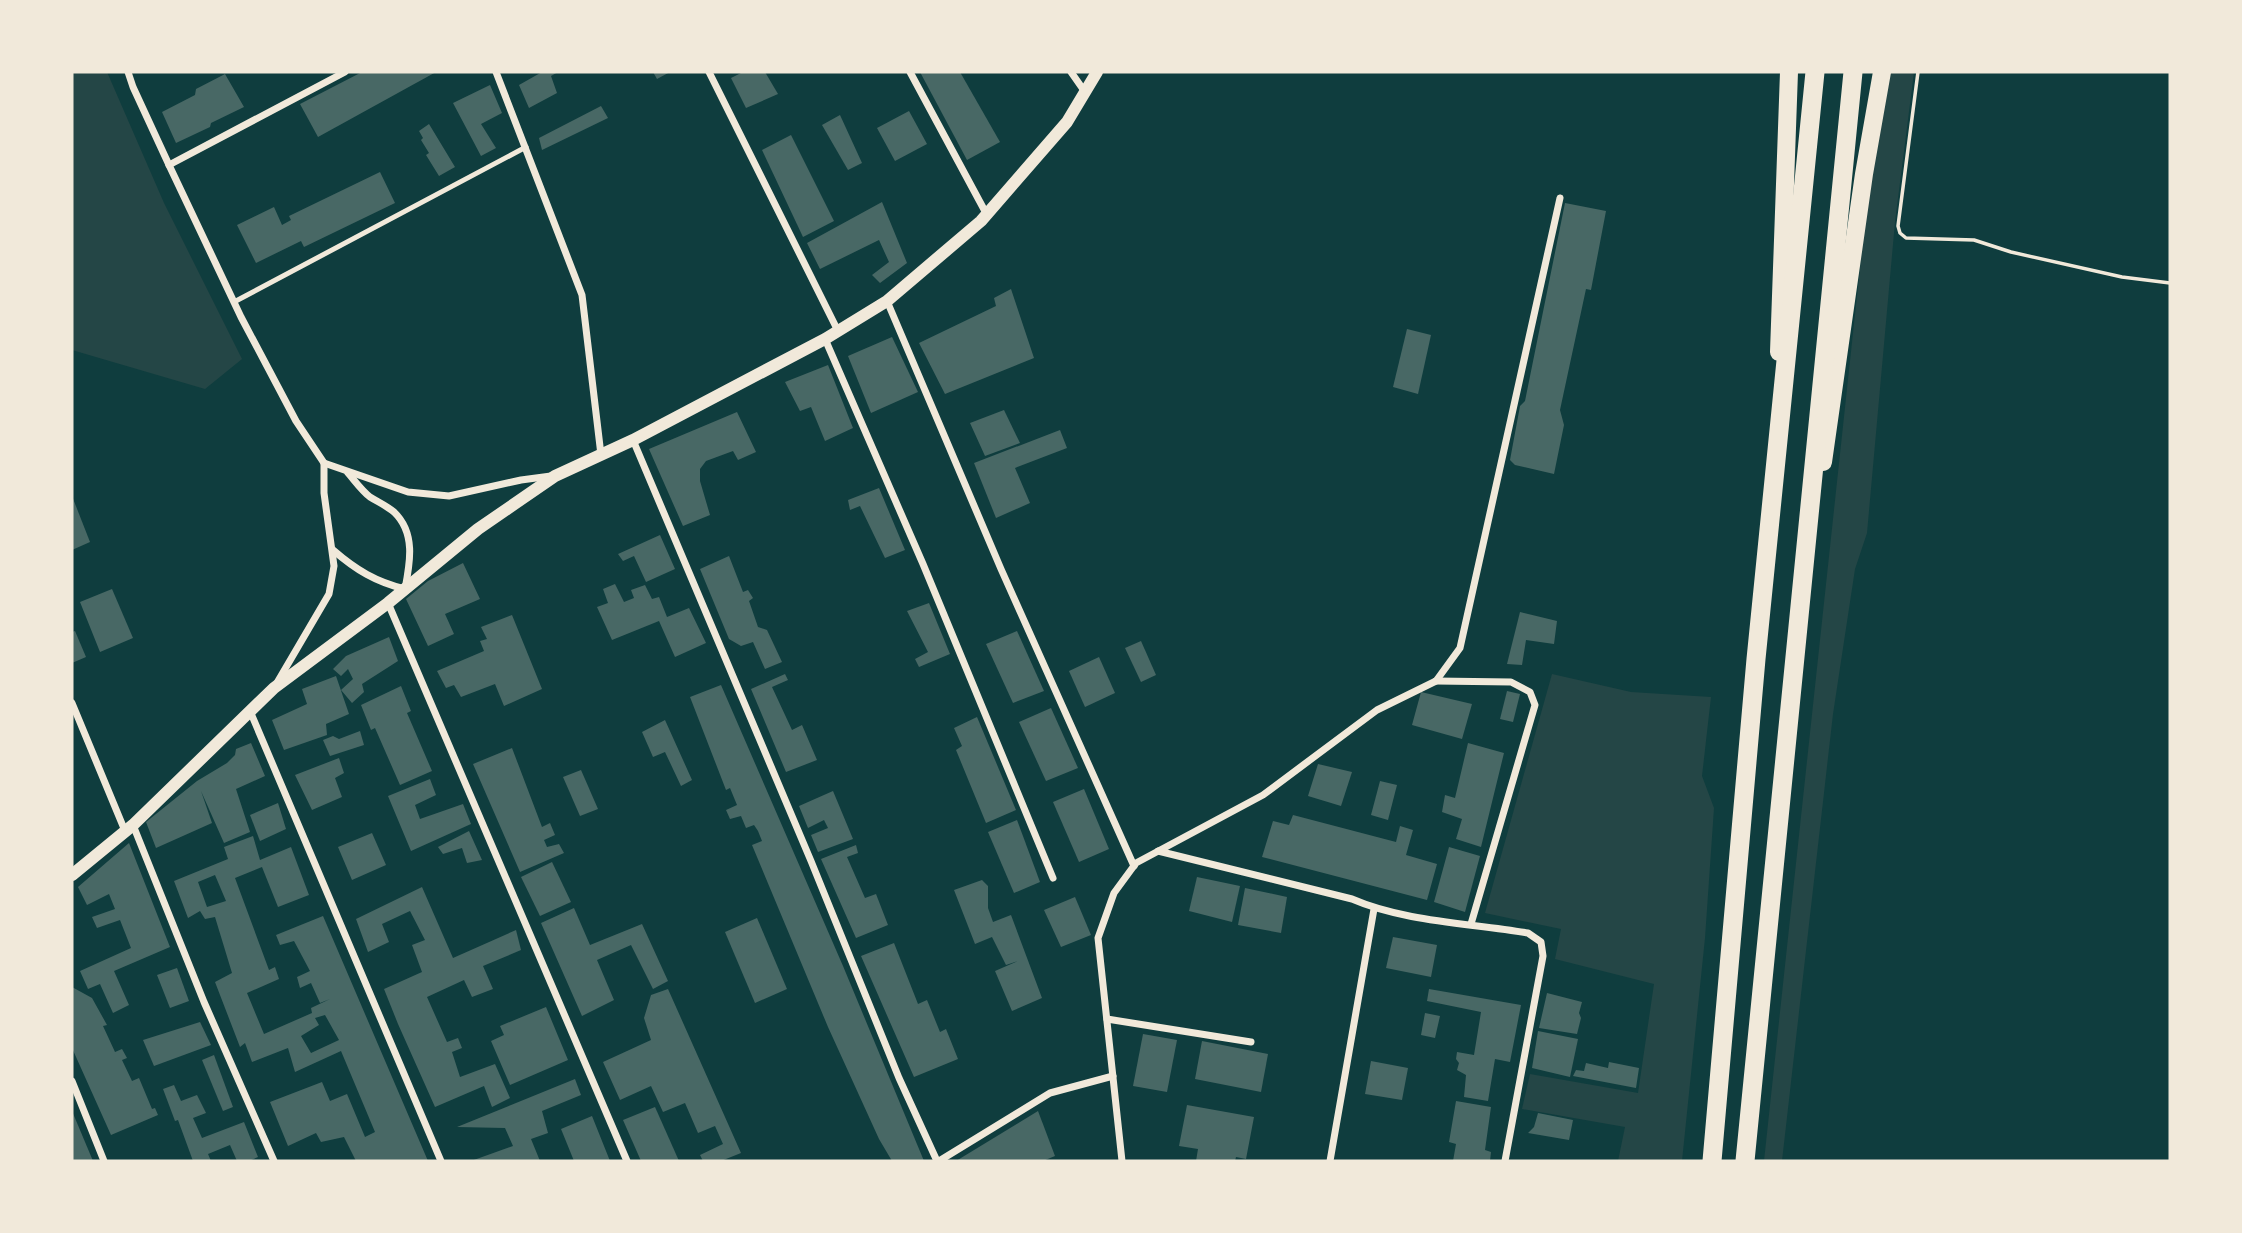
<svg xmlns="http://www.w3.org/2000/svg" width="2242" height="1233" viewBox="0 0 2242 1233" font-family="Literata,serif">
	<style>
		.green { fill: #244646 }
		.building { fill: #486865; fill-rule: evenodd }
		.lines { fill: none; stroke-linecap: round; stroke-linejoin: round }
		.path { stroke: #f1e9da; stroke-width: 3.5 }
		.service { stroke: #f1e9da; stroke-width: 5 }
		.minor { stroke: #f1e9da; stroke-width: 7 }
		.tertiary { stroke: #f1e9da; stroke-width: 12 }
		.trunk { stroke: #f1e9da; stroke-width: 18 }
		.motorway { stroke: #f1e9da; stroke-width: 19 }
	</style>
	<rect width="100%" height="100%" fill="#0f3d3e"/>
	<!-- green -->
	<g class="green">
		<path d="M72,72h35l57,131 78,156 -37,30 -133,-39z"/>
		<path d="M1889,72h25l-19,150 -28,311 -12,36 -22,145 -51,447h-18l106,-986z"/>
		<path d="M1552,674l79,18 80,5 -9,79 12,32 -9,130 -23,223h-64l7,-34 -103,-18 8,-35 108,19 16,-109 -99,-25 6,-30 -76,-16z"/>
	</g>
	<!-- building -->
	<g class="building">
		<path d="M362,72h74l-118,65 -18,-33z"/>
		<path d="M542,72h16l-7,4 6,17 -28,15 -10,-23z"/>
		<path d="M653,72h17l-13,7z"/>
		<path d="M743,72h22l13,22 -32,14 -15,-30z"/>
		<path d="M920,72h40l40,70 -33,18z"/>
		<path d="M225,74l19,33 -33,16 -1,4 -34,16 -14,-31 33,-17 1,-6z"/>
		<path d="M490,85l12,28 -21,11 15,24 -15,8 -28,-53z"/>
		<path d="M601,106l7,12 -66,32 -3,-12z"/>
		<path d="M909,111l18,33 -32,17 -18,-33z"/>
		<path d="M840,115l22,48 -14,7 -26,-45z"/>
		<path d="M429,124l26,43 -16,9 -13,-21 3,-2 -8,-13 2,-2 -4,-7z"/>
		<path d="M791,135l43,86 -31,16 -41,-87z"/>
		<path d="M380,172l15,31 -91,44 -3,-6 -45,22 -19,-38 37,-18 8,18 9,-5 -2,-4z"/>
		<path d="M882,202l25,61 -27,20 -8,-8 17,-13 -10,-22 -59,29 -13,-26z"/>
		<path d="M1565,203l41,8 -15,79 -5,-1 -26,121 4,15 -10,49 -39,-9 -5,-5 10,-54 5,-5z"/>
		<path d="M1011,289l23,69 -89,36 -26,-51 77,-37 -2,-8z"/>
		<path d="M1407,329l24,6 -13,59 -25,-7z"/>
		<path d="M892,337l26,55 -47,21 -23,-57z"/>
		<path d="M828,365l25,63 -28,13 -14,-34 -11,4 -15,-29z"/>
		<path d="M1004,410l16,33 -35,13 -15,-33z"/>
		<path d="M737,412l19,40 -18,8 -5,-9 -27,10 -6,8v12l10,34 -27,11 -34,-77z"/>
		<path d="M1060,430l7,18 -52,20 15,35 -34,15 -22,-55z"/>
		<path d="M879,488l26,62 -20,8 -25,-52 -10,4 -2,-10z"/>
		<path d="M72,496l18,46 -18,8z"/>
		<path d="M660,535l15,34 -29,13 -12,-26 -11,5 -5,-7z"/>
		<path d="M729,556l14,36 5,-2 5,8 -4,3 9,26 9,3 15,32 -17,7 -12,-27 -12,4 -12,-7 -29,-70z"/>
		<path d="M463,563l17,36 -35,15 9,20 -26,12 -22,-47 22,-18z"/>
		<path d="M615,584l9,18 10,-4 -3,-8 14,-5 7,14 7,-2 8,20 22,-9 17,35 -31,14 -16,-36 -47,19 -15,-33 11,-4 -5,-14z"/>
		<path d="M112,589l21,49 -33,14 -20,-50z"/>
		<path d="M929,603l21,51 -31,13 -4,-8 13,-7 -21,-41z"/>
		<path d="M1520,612l37,9 -3,23 -28,-4 -4,25 -15,-1z"/>
		<path d="M512,615l30,74 -38,17 -9,-22 -34,13 -7,-12 -8,3 -9,-17 47,-20 -4,-10 7,-2 -6,-12z"/>
		<path d="M75,631l11,26 -14,6v-31z"/>
		<path d="M1017,631l27,60 -31,12 -27,-59z"/>
		<path d="M389,637l9,24 -36,23 2,8 -12,11 -11,-13 12,-11 -5,-10 -7,7 -8,-7 13,-13z"/>
		<path d="M1141,641l15,34 -15,7 -16,-34z"/>
		<path d="M1099,657l16,36 -30,14 -16,-36z"/>
		<path d="M785,674l3,6 -16,7 20,43 10,-5 15,35 -31,12 -35,-83z"/>
		<path d="M336,676l13,38 -23,10 1,11 -43,15 -12,-30 35,-16 -5,-15z"/>
		<path d="M721,685l122,281 81,195h-32l-13,-22 -51,-112 -76,-182 10,-4 -4,-10 -4,-6 -8,3 -5,-12 -11,3 -4,-9 11,-5 -7,-17 -4,2 -36,-93z"/>
		<path d="M401,686l10,25 -4,2 25,58 -32,14 -25,-57 -4,2 -10,-25z"/>
		<path d="M1507,691l13,3 -7,28 -13,-3z"/>
		<path d="M1421,692l51,12 -10,35 -50,-14z"/>
		<path d="M1051,708l27,60 -32,13 -27,-59z"/>
		<path d="M977,717l39,93 -30,13 -30,-73 6,-4 -8,-18z"/>
		<path d="M665,720l27,60 -11,6 -16,-34 -12,5 -11,-25z"/>
		<path d="M360,731l4,14 -34,11 -7,-16 10,-4 6,3z"/>
		<path d="M251,743l14,33 -29,13 14,43 -26,11 -23,-52 11,32 -56,25 -10,-26 51,-41 30,-18 8,-8 1,-6z"/>
		<path d="M1468,743l36,10 -23,94 -25,-8 6,-20 -20,-7 3,-17 10,3z"/>
		<path d="M512,748l30,79 8,-4 5,12 -11,5 3,7 12,-3 5,9 -44,19 -47,-108z"/>
		<path d="M339,758l5,15 -9,5 7,19 -30,13 -17,-35z"/>
		<path d="M1318,764l34,8 -11,34 -33,-10z"/>
		<path d="M581,770l17,39 -18,7 -17,-39z"/>
		<path d="M430,779l6,16 -21,10 5,14 43,-15 8,20 -60,27 -23,-55z"/>
		<path d="M1380,781l17,4 -9,35 -17,-5z"/>
		<path d="M1084,789l25,60 -30,13 -26,-60z"/>
		<path d="M833,791l20,48 -35,13 -7,-17 17,-7 -4,-8 -16,8 -9,-22z"/>
		<path d="M278,803l8,26 -26,12 -10,-26z"/>
		<path d="M1293,815l103,27 4,-16 13,4 -7,25 31,9 -10,36 -165,-43 11,-36 16,4z"/>
		<path d="M1017,820l23,62 -26,11 -26,-61z"/>
		<path d="M469,831l13,29 -15,3 -5,-15 -19,6 -5,-7z"/>
		<path d="M372,833l14,32 -34,15 -14,-33z"/>
		<path d="M253,836l7,24 31,-13 18,48 -31,12 -16,-40 -27,11 34,92 6,-3 4,12 -32,14 17,41 48,-21 -1,-5 19,-9 -10,4 -9,-20 -11,5 -3,-11 13,-6 -16,-30 -14,4 -4,-10 47,-19 105,245h-72l-12,-24 -23,5 -5,-9 -28,13 -18,-44 52,-20 8,19 17,-7 18,43 10,-5 -34,-81 -46,21 -7,-24 -36,14 -7,-19 -5,4 -25,-65 17,-9 -17,-56 -10,2 -5,-8 -12,7 -14,-37 54,-22 -4,-12zM215,875l11,26 -19,6 -9,-25zM325,1015l14,25 -28,13 -10,-17 18,-11 -4,-7z"/>
		<path d="M129,843l41,104 -56,24 15,34 -16,8 -13,-29 -12,5 -8,-18 51,-23 -11,-28 -23,8 -5,-11 23,-8 -6,-15 -22,11 -9,-18z"/>
		<path d="M856,845l2,8 -11,4 18,41 11,-4 12,31 -32,13 -35,-79z"/>
		<path d="M1449,847l31,9 -15,56 -31,-10z"/>
		<path d="M552,862l19,40 -31,14 -19,-39z"/>
		<path d="M1197,877l43,9 -8,36 -43,-11z"/>
		<path d="M982,880l6,6v22l5,14 18,-7 31,83 -30,13 -17,-40 23,-10 -12,4 -14,-28 -17,7 -21,-54z"/>
		<path d="M422,887l31,71 63,-28 5,20 -38,16 10,23 -21,8 -8,-17 -37,17 20,45 11,-4 4,10 -10,4 8,25 35,-13 15,34 -18,9 -8,-21 -49,21 -37,-83 -14,-35 38,-17 -10,-27 13,-5 -15,-29 -28,13 7,18 -21,10 -12,-33z"/>
		<path d="M1245,888l42,9 -6,36 -43,-8z"/>
		<path d="M1075,897l16,38 -30,12 -17,-37z"/>
		<path d="M574,908l16,37 52,-21 26,57 -15,8 -22,-44 -34,15 17,40 -32,16 -41,-93z"/>
		<path d="M757,918l30,71 -32,14 -30,-71z"/>
		<path d="M1393,937l44,8 -6,32 -45,-9z"/>
		<path d="M894,943l24,61 9,-4 13,32 6,-3 12,30 -44,18 -53,-121z"/>
		<path d="M177,968l12,33 -19,7 -13,-33z"/>
		<path d="M72,987l20,11 15,27 -4,1 12,26 7,-3 5,9 -5,2 10,21 7,-3 13,31 3,-1 3,7 -47,20 -39,-87z"/>
		<path d="M668,989l73,164 -20,8h-18l-3,-6 23,-11 -8,-18 -17,7 -13,-30 -22,9 -12,-26 -31,14 -17,-38 48,-22 -7,-22 7,-23z"/>
		<path d="M1429,989l92,16 -11,57 -15,-3 -7,42 -24,-4 2,-22 -9,-5 2,-7 -3,-4 1,-7 17,3 7,-43 -54,-11z"/>
		<path d="M1547,993l35,9 -3,11 2,5 -4,16 -38,-6z"/>
		<path d="M546,1007l22,53 -58,25 -19,-44 13,-6 -4,-9z"/>
		<path d="M1425,1013l15,3 -5,22 -14,-3z"/>
		<path d="M200,1022l11,23 -57,21 -11,-26z"/>
		<path d="M1538,1031l40,8 -8,38 -38,-9z"/>
		<path d="M1143,1034l34,6 -10,52 -34,-6z"/>
		<path d="M1202,1041l66,13 -7,38 -66,-13z"/>
		<path d="M214,1055l19,52 -10,4 -21,-51z"/>
		<path d="M1371,1061l37,7 -6,32 -37,-6z"/>
		<path d="M1609,1062l30,6 -3,20 -63,-12 3,-6 8,1 2,-8 22,5z"/>
		<path d="M575,1079l6,16 -39,16 6,22 -17,6 9,22h-69l42,-15 -8,-18 -48,-1z"/>
		<path d="M174,1085l7,16 16,-6 9,18 -13,5 9,20 42,-16 14,35 -9,4h-12l-7,-16 -22,9 3,7h-18l-15,-41 -3,1 -12,-32z"/>
		<path d="M1456,1101l35,6 -6,43 6,2 -1,9h-37l3,-17 -7,-2z"/>
		<path d="M1187,1105l67,12 -8,42 -10,-2 -1,4h-39l2,-12 -19,-3z"/>
		<path d="M655,1107l24,54h-38l-18,-41z"/>
		<path d="M72,1111l21,50h-21z"/>
		<path d="M1038,1111l17,45 -12,5h-87z"/>
		<path d="M1538,1113l35,7 -4,20 -41,-7 6,-6z"/>
		<path d="M592,1116l18,45h-36l-13,-32z"/>
	</g>
	<g class="lines">
		<!-- path -->
		<path class="path" d="M1918,72l-20,154 2,7 6,5 68,2 37,12 111,25 48,6"/>
		<!-- service -->
		<path class="service" d="M234,302l292,-155"/>
		<!-- minor -->
		<g class="minor">
			<path d="M128,72l5,15 36,78 72,152 55,104 28,42v30l10,73 -5,28 -51,87"/>
			<path d="M496,72l86,223 19,160"/>
			<path d="M709,72l129,259"/>
			<path d="M910,72l77,143"/>
			<path d="M1071,72l14,20"/>
			<path d="M169,165l176,-93"/>
			<path d="M887,301l114,268 133,297"/>
			<path d="M825,339l98,225 130,314"/>
			<path d="M633,440l178,421 88,217 38,83"/>
			<path d="M324,463l84,29 41,4 72,-16 30,-4"/>
			<path d="M333,550c23,20 43,32 72,39 5,-26 11,-56 -11,-77 -7,-6 -16,-10 -24,-15 -8,-6 -15,-16 -22,-24"/>
			<path d="M388,603l239,558"/>
			<path d="M1436,681l75,1 19,10 5,13 -64,219"/>
			<path d="M72,703l53,128"/>
			<path d="M250,711l191,450"/>
			<path d="M133,825l71,177 70,159"/>
			<path d="M1158,851l194,48c53,23 118,24 176,34l13,9 2,14 -38,205"/>
			<path d="M1107,1019l144,23"/>
			<path d="M72,1081l32,80"/>
			<path d="M939,1161l111,-68 63,-17"/>
			<path d="M1122,1161l-24,-223 16,-45 22,-30 127,-68 114,-85 59,-29 24,-33 100,-450"/>
			<path d="M1330,1161l44,-252"/>
		</g>
		<!-- tertiary -->
		<path class="tertiary" d="M72,875l61,-50 141,-137 114,-85 90,-74 77,-53 78,-36 192,-101 62,-38 94,-80 86,-99 30,-50"/>
		<!-- trunk -->
		<g class="trunk">
			<path d="M1779,352l10,-280"/>
			<path d="M1823,462l41,-288 18,-102"/>
		</g>
		<!-- motorway -->
		<g class="motorway">
			<path d="M1712,1161l44,-502 59,-587"/>
			<path d="M1745,1161l108,-1089"/>
		</g>
	</g>
	<!-- border -->
	<rect width="2242" height="1233" fill="none" stroke="#f1e9da" stroke-width="147"/>
</svg>
